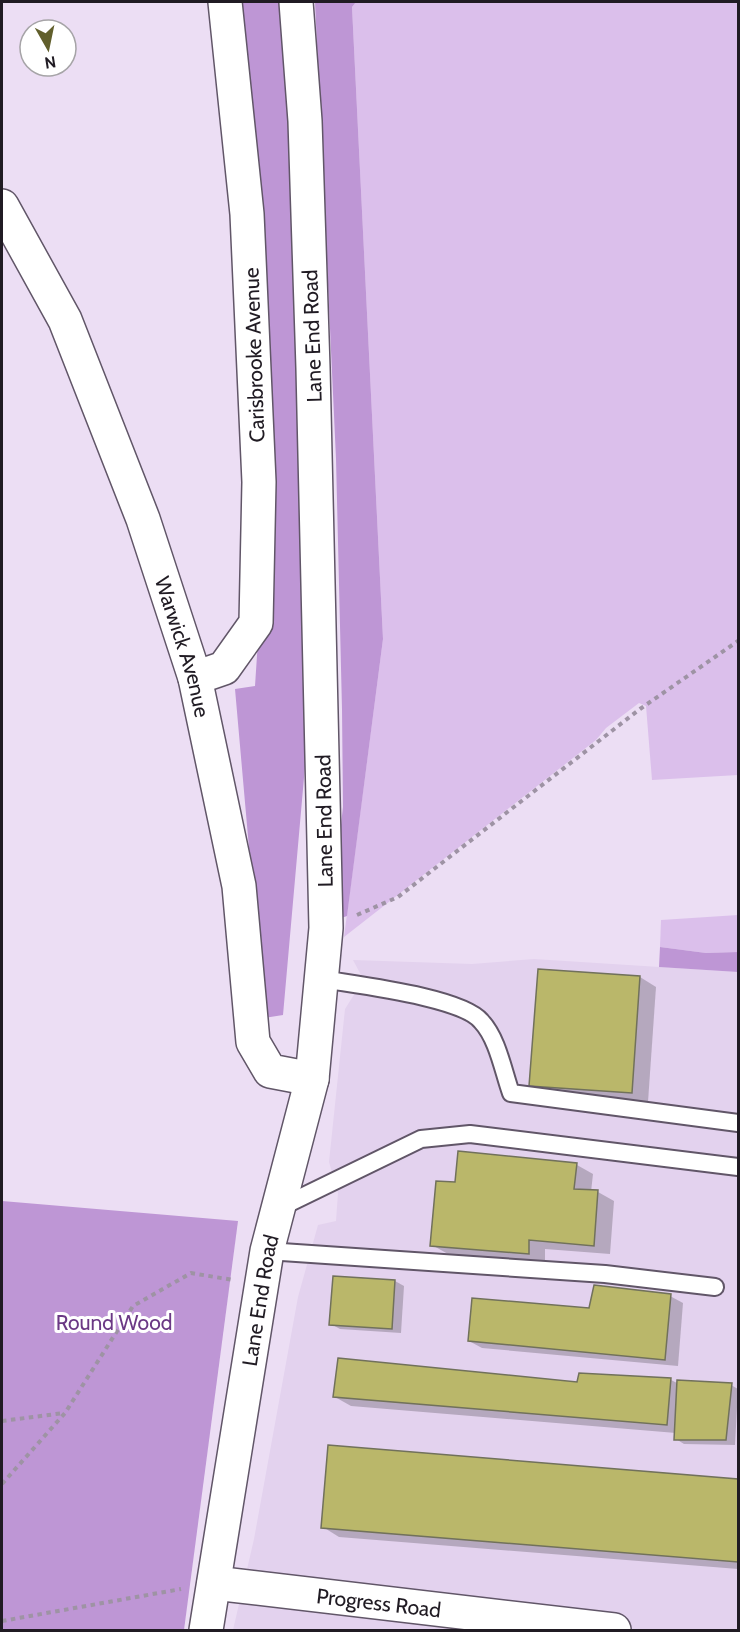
<svg xmlns="http://www.w3.org/2000/svg" width="740" height="1632" viewBox="0 0 740 1632" font-family="Cabin,sans-serif">
	<style>
		.built { fill: #e3d2ee }
		.green { fill: #dbbfeb }
		.forest { fill: #be96d5 }
		.shadow { fill: #0003 }
		.building { fill: #bab76a; stroke: #71715b; stroke-width: 1.5 }
		.lines { fill: none; stroke-linecap: round; stroke-linejoin: round }
		.service-casing { stroke: #615668; stroke-width: 20 }
		.minor-casing { stroke: #615668; stroke-width: 36 }
		.tertiary-casing { stroke: #615668; stroke-width: 36 }
		.path { stroke: #9e93a4; stroke-width: 4; stroke-dasharray: 4.5 4.5; stroke-linecap: butt }
		.service { stroke: #fff; stroke-width: 16 }
		.minor { stroke: #fff; stroke-width: 33 }
		.tertiary { stroke: #fff; stroke-width: 33 }
		.labels { text-anchor: middle; dominant-baseline: central; stroke-width: 6; stroke-linejoin: round; paint-order: stroke }
		.street-label { font-size: 21px; fill: #201b23; stroke: #fff }
		.park-label { font-size: 21px; fill: #6b3985; stroke: #fff }
	</style>
	<rect width="100%" height="100%" fill="#ecdef4"/>
	<!-- built -->
	<path class="built" d="M534,959l204,13v658h-505l21,-91 44,-242 20,-72 18,-4 2,-28 -9,-31 16,-153 12,-19 4,-15 -8,-15 119,4z"/>
	<!-- green -->
	<g class="green">
		<path d="M356,2h382v773l-86,5 -6,-74 -7,-3 -33,25 -10,12 -252,197 39,-298 -31,-632z"/>
		<path d="M738,915v37l-32,1 -46,-6 1,-27z"/>
	</g>
	<!-- forest -->
	<g class="forest">
		<path d="M236,2h50l27,674 -30,339 -19,3 -29,-329 20,-3 9,-137z"/>
		<path d="M315,2h41l-4,5 31,632 -36,277 -17,6 13,-115 -1,-98 -6,-250z"/>
		<path d="M660,947l46,6 32,-1v20l-79,-5z"/>
		<path d="M2,1201l236,20 -54,409h-182z"/>
	</g>
	<!-- shadow -->
	<g class="shadow">
		<path d="M640,977l16,10 -8,115 -101,-7 -16,-10z"/>
		<path d="M577,1165l16,9 -2,18h7l16,9 -4,53 -65,-5v14l-97,-9 -16,-9 24,-61z"/>
		<path d="M395,1281l9,5 -3,47 -61,-4 -9,-5z"/>
		<path d="M670,1296l13,7 -5,63 -196,-18 -13,-7 122,-31z"/>
		<path d="M671,1380l8,4 52,1 7,4 -3,56 -51,-1 -8,-5v-6l-325,-27 -16,-9z"/>
		<path d="M330,1447l408,34v88l-399,-32 -16,-10z"/>
	</g>
	<!-- building -->
	<g class="building">
		<path d="M538,969l102,7 -8,117 -103,-7z"/>
		<path d="M458,1151l119,12 -3,26 24,1 -4,56 -65,-6v14l-99,-8 6,-65 19,1z"/>
		<path d="M333,1276l62,4 -3,49 -63,-4z"/>
		<path d="M594,1285l77,9 -6,66 -197,-19 4,-43 117,10z"/>
		<path d="M338,1358l239,24 2,-9 92,5 -4,47 -334,-28z"/>
		<path d="M677,1380l55,3 -6,57h-52z"/>
		<path d="M328,1445l410,34v83l-417,-34z"/>
	</g>
	<g class="lines">
		<!-- service casing -->
		<g class="service-casing">
			<g id="service">
				<path d="M322,979c34,6 139,18 159,42 17,18 22,50 30,72l227,30"/>
				<path d="M277,1209l144,-70 49,-5 268,33"/>
				<path d="M267,1251l338,23 110,13"/>
			</g>
		</g>
		<!-- minor casing -->
		<g class="minor-casing">
			<g id="minor">
				<path id="s1" d="M2,206l63,114 78,199 52,159 44,208 14,156 17,29 42,8"/>
				<path d="M195,678l29,-10 32,-45 3,-141 -12,-268 -22,-212"/>
				<path id="s2" d="M214,1583l400,47"/>
			</g>
		</g>
		<!-- tertiary casing -->
		<g class="tertiary-casing">
			<g id="tertiary">
				<path id="s3" d="M206,1630l61,-379 45,-172 14,-151 -13,-560 -8,-247 -9,-119"/>
			</g>
		</g>
		<!-- path -->
		<g class="path">
			<path d="M357,915l41,-18 242,-188 98,-68"/>
			<path d="M2,1421l62,-8"/>
			<path d="M2,1484l63,-71 68,-107 58,-33 42,7"/>
			<path d="M2,1621l179,-32"/>
		</g>
		<!-- service -->
		<use href="#service" class="service"/>
		<!-- minor -->
		<use href="#minor" class="minor"/>
		<!-- tertiary -->
		<use href="#tertiary" class="tertiary"/>
	</g>
	<g class="labels">
		<!-- street labels -->
		<g class="street-label">
			<text transform="translate(312 336) rotate(-92)">Lane End Road</text>
			<text transform="translate(254 355) rotate(-92)">Carisbrooke Avenue</text>
			<text stroke="none"><textPath href="#s1" startOffset="478">Warwick Avenue</textPath></text>
			<text transform="translate(324 821) rotate(-91)">Lane End Road</text>
			<text stroke="none"><textPath href="#s3" startOffset="334">Lane End Road</textPath></text>
			<text stroke="none"><textPath href="#s2" startOffset="166">Progress Road</textPath></text>
		</g>
		<!-- park labels -->
		<g class="park-label">
			<text x="114" y="1322">Round Wood</text>
		</g>
	</g>
	<!-- border -->
	<rect width="740" height="1632" fill="none" stroke="#201b23" stroke-width="6"/>
	<!-- north arrow -->
	<g transform="translate(48 48) rotate(171)"><circle r="28" fill="#ffffff" stroke="#a6a4a7" stroke-width="1.5"/>
	<path d="M0-4.5L10 22L0 15L-10 22Z" fill="#615f2c"/>
	<text y="-9" font-size="16" font-weight="bold" text-anchor="middle" fill="#201b23">N</text>
	</g>
</svg>
